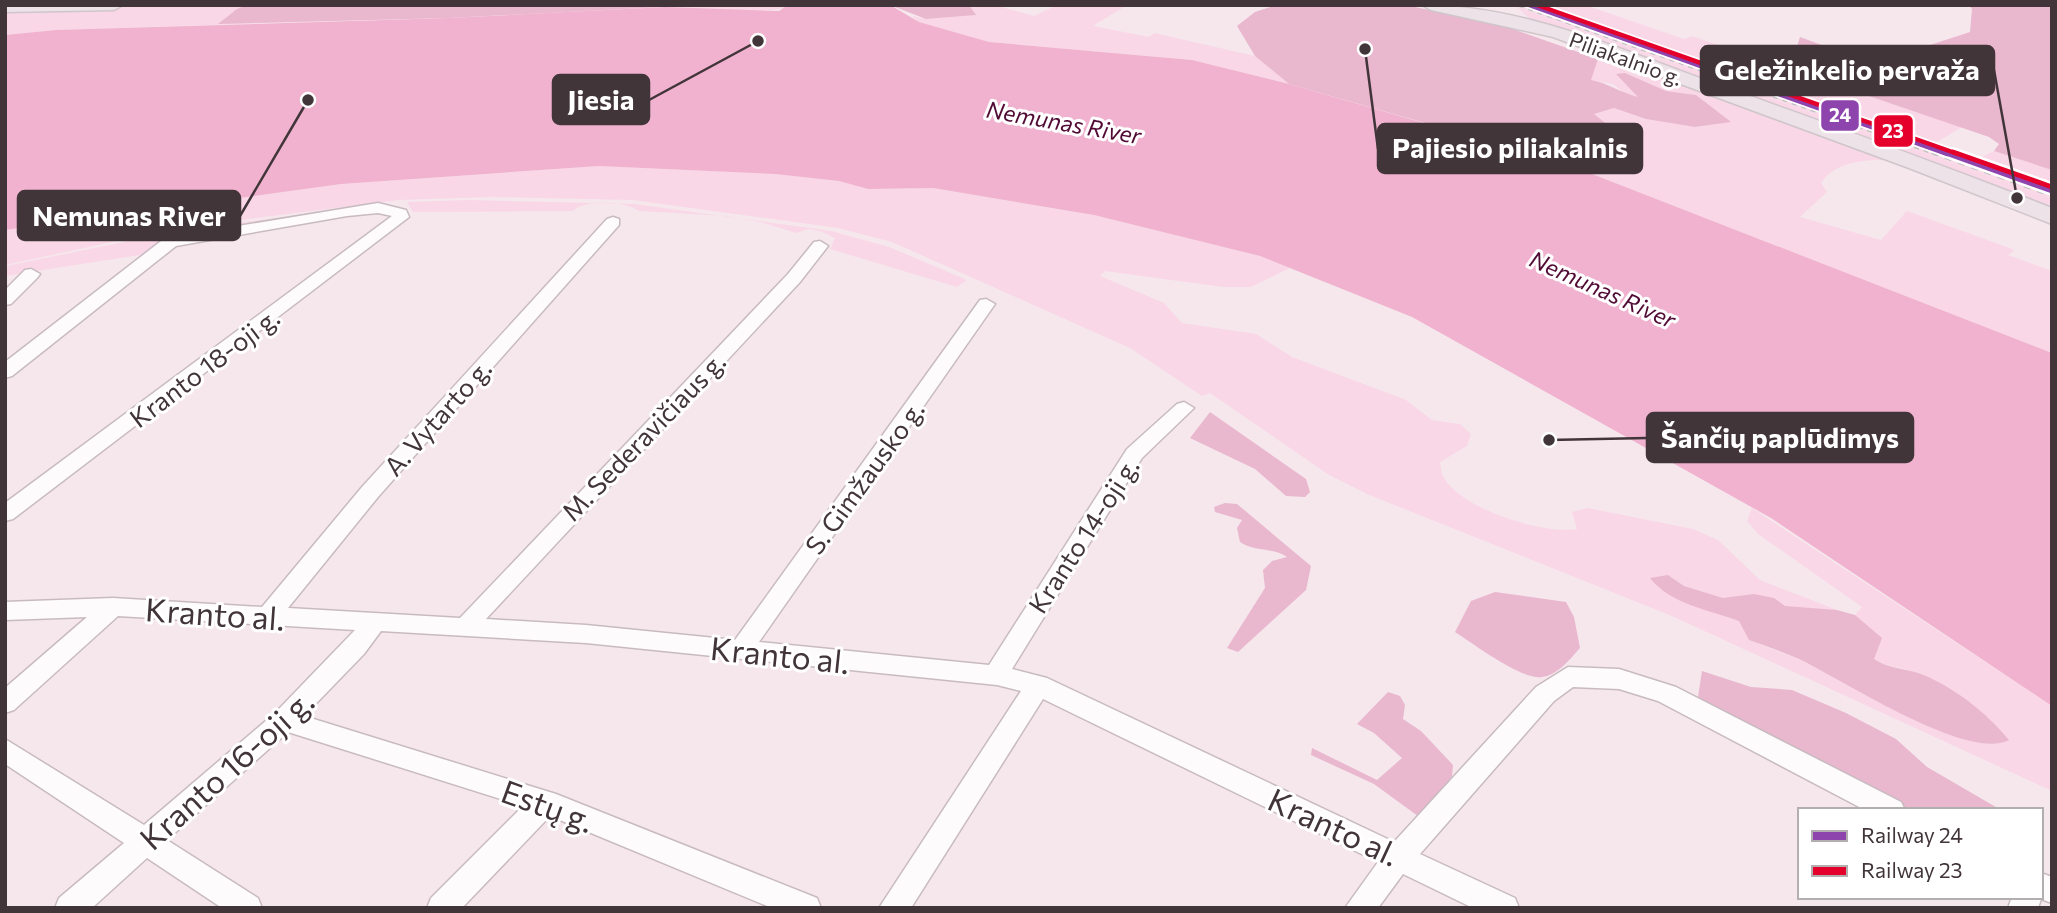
<svg xmlns="http://www.w3.org/2000/svg" width="2057" height="913" viewBox="0 0 2057 913" font-family="Commissioner,sans-serif">
	<style>
		.built { fill: #f7dae6 }
		.green { fill: #f9d7e6 }
		.forest { fill: #e9b7ce }
		.water { fill: #f0b2ce }
		.lines { fill: none; stroke-linecap: round; stroke-linejoin: round }
		.minor-casing { stroke: #c8bbc0; stroke-width: 3 }
		.primary-casing { stroke: #cfc6ca; stroke-width: 3 }
		.minor { fill: #fefbfc; fill-rule: evenodd }
		.primary { fill: #ede2e7; fill-rule: evenodd }
		.rail-far1 { stroke: #c4c0c2; stroke-width: 3.5; stroke-dasharray: 5 5; stroke-linecap: butt }
		.rail { stroke: #c4c0c2; stroke-width: 4.5; stroke-dasharray: 7 7; stroke-linecap: butt }
		.rail-1-far1-casing { stroke: #fff; stroke-width: 8 }
		.rail-1-casing { stroke: #fff; stroke-width: 10 }
		.rail-2-far1-casing { stroke: #fff; stroke-width: 8 }
		.rail-2-casing { stroke: #fff; stroke-width: 10 }
		.rail-1-far1 { stroke: #8e44ad; stroke-width: 4.5 }
		.rail-1 { stroke: #8e44ad; stroke-width: 5 }
		.rail-2-far1 { stroke: #e4002b; stroke-width: 4.5 }
		.rail-2 { stroke: #e4002b; stroke-width: 5 }
		.labels { text-anchor: middle; dominant-baseline: central; stroke-width: 6; stroke-linejoin: round; paint-order: stroke }
		.far-street-label { font-size: 21px; fill: #42353a; stroke: #fff }
		.far-water-label { font-size: 23px; font-style: italic; fill: #510a34; stroke: #fff }
		.street-label { font-size: 26px; fill: #42353a; stroke: #fff }
		.near-street-label { font-size: 32px; fill: #42353a; stroke: #fff }
		.leader { fill: none; stroke: #42353a; stroke-width: 2.5 }
		.callout-dot { fill: #42353a; stroke: #fff; stroke-width: 2.5 }
		.callout { fill: #42353a; stroke: #42353a; stroke-width: 2.5 }
		.callout-label { font-size: 28px; text-anchor: middle; font-weight: bold; fill: #fff }
		.line-badge { stroke: #fff; stroke-width: 2.5 }
		.badge-label { font-size: 19px; text-anchor: middle; font-weight: bold; fill: #fff }
	</style>
	<rect width="100%" height="100%" fill="#f6e7ed"/>
	<!-- built -->
	<path class="built" d="M1512,5h31l509,179v15z"/>
	<!-- green -->
	<g class="green">
		<path d="M5,5h803c-58,12 -120,1 -179,4 -191,10 -382,14 -573,21l-51,5z"/>
		<path d="M969,5h25l40,11 23,-11h70l-34,21 56,11 5,-4 101,23 34,28 -97,-24 -203,-18 -70,-20 -7,-6 14,3 49,-4z"/>
		<path d="M1543,5h42l99,34 8,-3 270,91 -27,16z"/>
		<path d="M1517,7l535,192v12l-519,-189z"/>
		<path d="M1598,59l41,17 33,3 227,81c-28,0 -61,-2 -78,23l6,9 -27,25 81,23 26,-29 108,39 -7,5 44,16v82l-483,-188 -67,-20c41,-11 65,-12 107,-4l-16,-27 21,-6 32,11 49,8 35,-5 -34,-27 -30,-4 -41,-18 -8,2 22,22 -12,-2 -14,-11 -23,-4z"/>
		<path d="M1994,151l58,19v14l-72,-26z"/>
		<path d="M599,166l176,8 64,7 29,8 65,-1 161,27 166,41 30,12 -39,19h-28l-118,-16 -5,5 64,27 18,20 74,11 36,23 114,43 26,20 28,4 11,10 -4,12 -27,16c1,5 1,12 4,16 18,31 99,57 133,51l-5,-17 16,-4 105,21 25,11 42,40 77,30 -38,-2 -14,-2 -11,-8h-51l-39,-12 -16,-11 12,25 60,21 9,19 259,100c-15,-22 -67,-56 -93,-67 -14,-7 -27,-5 -41,-14l7,-21 -26,-23 7,-8 -104,-73 -11,-13 5,-13 300,198v85l-380,-175 -305,-122 -38,-19 -119,-82 -8,3 -72,-48 -238,-106 -54,-14 -205,-28 -141,-3 -94,3 -221,28 -172,37v-35l336,-46z"/>
		<path d="M467,200l167,4 197,27 58,16 78,33 -10,7 -127,-38 5,-11 -15,-7 -12,-2 -12,4 -32,-10 -37,-7 -88,-5c-13,-10 -54,-12 -66,0l-160,1 -6,-10z"/>
		<path d="M361,207l-188,29 -21,17 -147,23v-9l6,-2 167,-34z"/>
	</g>
	<!-- forest -->
	<g class="forest">
		<path d="M247,5h452l-250,13 -231,6 19,-15z"/>
		<path d="M890,5h79l7,10 -50,4z"/>
		<path d="M1277,5h127l89,17 105,37 -7,21c17,3 30,13 47,17l-22,-23 9,-1 41,18 30,4 35,27 -36,5 -49,-8 -32,-11 -20,6 20,16 -5,11c-42,-8 -66,-7 -107,4l-213,-61 -34,-28 -18,-30 18,-14z"/>
		<path d="M1969,5h83v165l-58,-19 5,-7 -10,-7 -199,-68 10,-32 35,13 55,8 80,-26 2,-23z"/>
		<path d="M1210,412l96,67 4,13 -5,5 -19,-1 -31,-27 -65,-31z"/>
		<path d="M1225,503l12,1 74,62 -5,24 -68,62 -11,-4 38,-60 -2,-18 9,-9 15,-4c-15,-10 -32,-5 -47,-15l-3,-14 5,-8 -27,-8 -1,-5z"/>
		<path d="M1668,575l16,11 39,12 31,-4 20,4 11,8 52,4 18,5 27,23 -8,21c15,10 30,9 47,15 33,13 66,39 88,66 -42,22 -167,-61 -210,-81 -16,-7 -33,-13 -50,-19l-10,-19c-29,-11 -69,-17 -89,-43z"/>
		<path d="M1495,592l71,10 8,15 6,31c-10,11 -22,27 -38,29 -21,3 -68,-33 -87,-45l16,-31z"/>
		<path d="M1702,671l49,16 41,3 54,23 50,26 31,28 74,43h-101l-202,-113z"/>
		<path d="M1388,692l12,4 5,9 -2,14 18,12 32,34 -1,11 -30,43 -48,-35 -63,-29 1,-7 65,32 25,-22 -28,-25 -17,-9z"/>
	</g>
	<!-- water -->
	<path class="water" d="M788,5h102l29,17 70,20 203,18 97,24 280,81 483,188v353l-281,-188 -359,-201 -152,-61 -166,-41 -161,-27 -65,1 -29,-8 -64,-7 -176,-8 -258,18 -336,46v-195l51,-5 393,-12 216,-11 114,4z"/>
	<g class="lines">
		<!-- minor casing -->
		<g class="minor-casing">
			<g id="minor">
				<path d="M378,203l28,7 3,7 -396,302 -8,2v-18l387,-287 -14,-3 -31,3 -171,30 -164,130 -7,2v-16l160,-124z"/>
				<path d="M613,217l6,2v6l-241,272 -90,111 172,10 328,-344 26,-32 6,-1 8,5 -28,36 -314,337 100,6 149,15 245,-340 6,-1 9,5 -236,338 230,23 138,-216 50,-45 7,-2 10,6 -52,50 -130,211 35,9 347,164 142,-155 32,-20 51,2 57,18 225,115 4,8h-40l-207,-109 -39,-12 -46,-2 -19,14 -134,153 95,44 4,10h-46l-70,-34 -25,34h-33l33,-46 -335,-163 -132,209h-32l142,-217 -24,-6 -411,-42 -205,-12 -17,23 -60,62 252,78 261,104 4,10h-49l-222,-92 -88,92h-35l4,-10 92,-92 -235,-74 -121,108 91,58 4,10h-40l-75,-50 -55,50h-37l4,-10 65,-55 -119,-79v-25l139,86 131,-112 80,-83 -237,-14 -104,94 -9,3v-25l82,-71 -82,3v-18l108,-4 149,9 100,-120 245,-268z"/>
				<path d="M31,269l9,5 -3,4 -26,26 -6,1v-15l20,-20z"/>
				<path d="M2041,873l11,4v26l-11,-4 -3,9h-30l4,-11h29z"/>
			</g>
		</g>
		<!-- primary casing -->
		<g class="primary-casing">
			<g id="primary">
				<path d="M5,5h118l-9,5 -109,2z"/>
				<path d="M1422,5c99,0 195,43 286,76 115,41 230,82 344,127v16l-143,-56 -356,-131 -122,-27z"/>
			</g>
		</g>
		<!-- minor -->
		<use href="#minor" class="minor"/>
		<!-- primary -->
		<use href="#primary" class="primary"/>
		<!-- rail-far1 -->
		<path class="rail-far1" d="M1519,5l417,149"/>
		<!-- rail -->
		<path class="rail" d="M1932,152l120,43"/>
		<!-- rail-1-far1 casing -->
		<g class="rail-1-far1-casing">
			<path id="rail-1-far1" d="M1529,5l418,149"/>
		</g>
		<!-- rail-1 casing -->
		<g class="rail-1-casing">
			<path id="rail-1" d="M1943,152l109,39"/>
		</g>
		<!-- rail-2-far1 casing -->
		<g class="rail-2-far1-casing">
			<path id="rail-2-far1" d="M1537,5l421,149"/>
		</g>
		<!-- rail-2 casing -->
		<g class="rail-2-casing">
			<path id="rail-2" d="M1953,152l99,35"/>
		</g>
		<!-- rail-1-far1 -->
		<use href="#rail-1-far1" class="rail-1-far1"/>
		<!-- rail-1 -->
		<use href="#rail-1" class="rail-1"/>
		<!-- rail-2-far1 -->
		<use href="#rail-2-far1" class="rail-2-far1"/>
		<!-- rail-2 -->
		<use href="#rail-2" class="rail-2"/>
	</g>
	<g class="labels">
		<!-- far-street labels -->
		<g class="far-street-label">
			<text transform="translate(1626 58) rotate(20)">Piliakalnio g.</text>
		</g>
		<!-- far-water labels -->
		<g class="far-water-label">
			<text transform="translate(1064 122) rotate(10)">Nemunas River</text>
			<text transform="translate(1603 289) rotate(24)">Nemunas River</text>
		</g>
		<!-- street labels -->
		<g class="street-label">
			<text transform="translate(204 367) rotate(-37)">Kranto 18-oji g.</text>
			<text transform="translate(437 417) rotate(-48)">A. Vytarto g.</text>
			<text transform="translate(643 436) rotate(-46)">M. Sederavičiaus g.</text>
			<text transform="translate(864 477) rotate(-54)">S. Gimžausko g.</text>
			<text transform="translate(1083 535) rotate(-57)">Kranto 14-oji g.</text>
		</g>
		<!-- near-street labels -->
		<g class="near-street-label">
			<text transform="translate(215 613) rotate(4)">Kranto al.</text>
			<text transform="translate(780 654) rotate(6)">Kranto al.</text>
			<text transform="translate(226 769) rotate(-42)">Kranto 16-oji g.</text>
			<text transform="translate(548 805) rotate(20)">Estų g.</text>
			<text transform="translate(1334 826) rotate(25)">Kranto al.</text>
		</g>
	</g>
	<!-- callouts -->
	<path class="leader" d="M2017 198L1994 70M758 41L649 100M1365 49L1378 149M308 100L240 216M1549 440L1647 438"/>
	<g class="callout-dot">
		<circle cx="2017" cy="198" r="7"/>
		<circle cx="758" cy="41" r="7"/>
		<circle cx="1365" cy="49" r="7"/>
		<circle cx="308" cy="100" r="7"/>
		<circle cx="1549" cy="440" r="7"/>
	</g>
	<g class="callout">
		<rect x="1701" y="46" width="293" height="49" rx="7"/>
		<rect x="553" y="75" width="96" height="49" rx="7"/>
		<rect x="1378" y="124" width="264" height="49" rx="7"/>
		<rect x="18" y="191" width="222" height="49" rx="7"/>
		<rect x="1647" y="413" width="266" height="49" rx="7"/>
	</g>
	<g class="callout-label">
		<text x="1847" y="80">Geležinkelio pervaža</text>
		<text x="601" y="110">Jiesia</text>
		<text x="1510" y="158">Pajiesio piliakalnis</text>
		<text x="129" y="226">Nemunas River</text>
		<text x="1780" y="448">Šančių paplūdimys</text>
	</g>
	<g class="line-badge">
		<rect x="1820" y="99" width="40" height="33" rx="7" fill="#8e44ad"/>
		<rect x="1873" y="114" width="41" height="34" rx="7" fill="#e4002b"/>
	</g>
	<g class="badge-label">
		<text x="1840" y="122">24</text>
		<text x="1893" y="138">23</text>
	</g>
	<!-- border -->
	<rect width="2057" height="913" fill="none" stroke="#42353a" stroke-width="14"/>
	<!-- legend -->
	<rect x="1798" y="808" width="245" height="91" fill="#ffffff" stroke="#b3aeb0" stroke-width="2"/>
	<rect x="1812" y="831" width="35" height="10" fill="#8e44ad" stroke="#b3aeb0" stroke-width="2"/>
	<text x="1861" y="843" font-size="21" fill="#42353a">Railway 24</text>
	<rect x="1812" y="866" width="35" height="10" fill="#e4002b" stroke="#b3aeb0" stroke-width="2"/>
	<text x="1861" y="878" font-size="21" fill="#42353a">Railway 23</text>
</svg>
